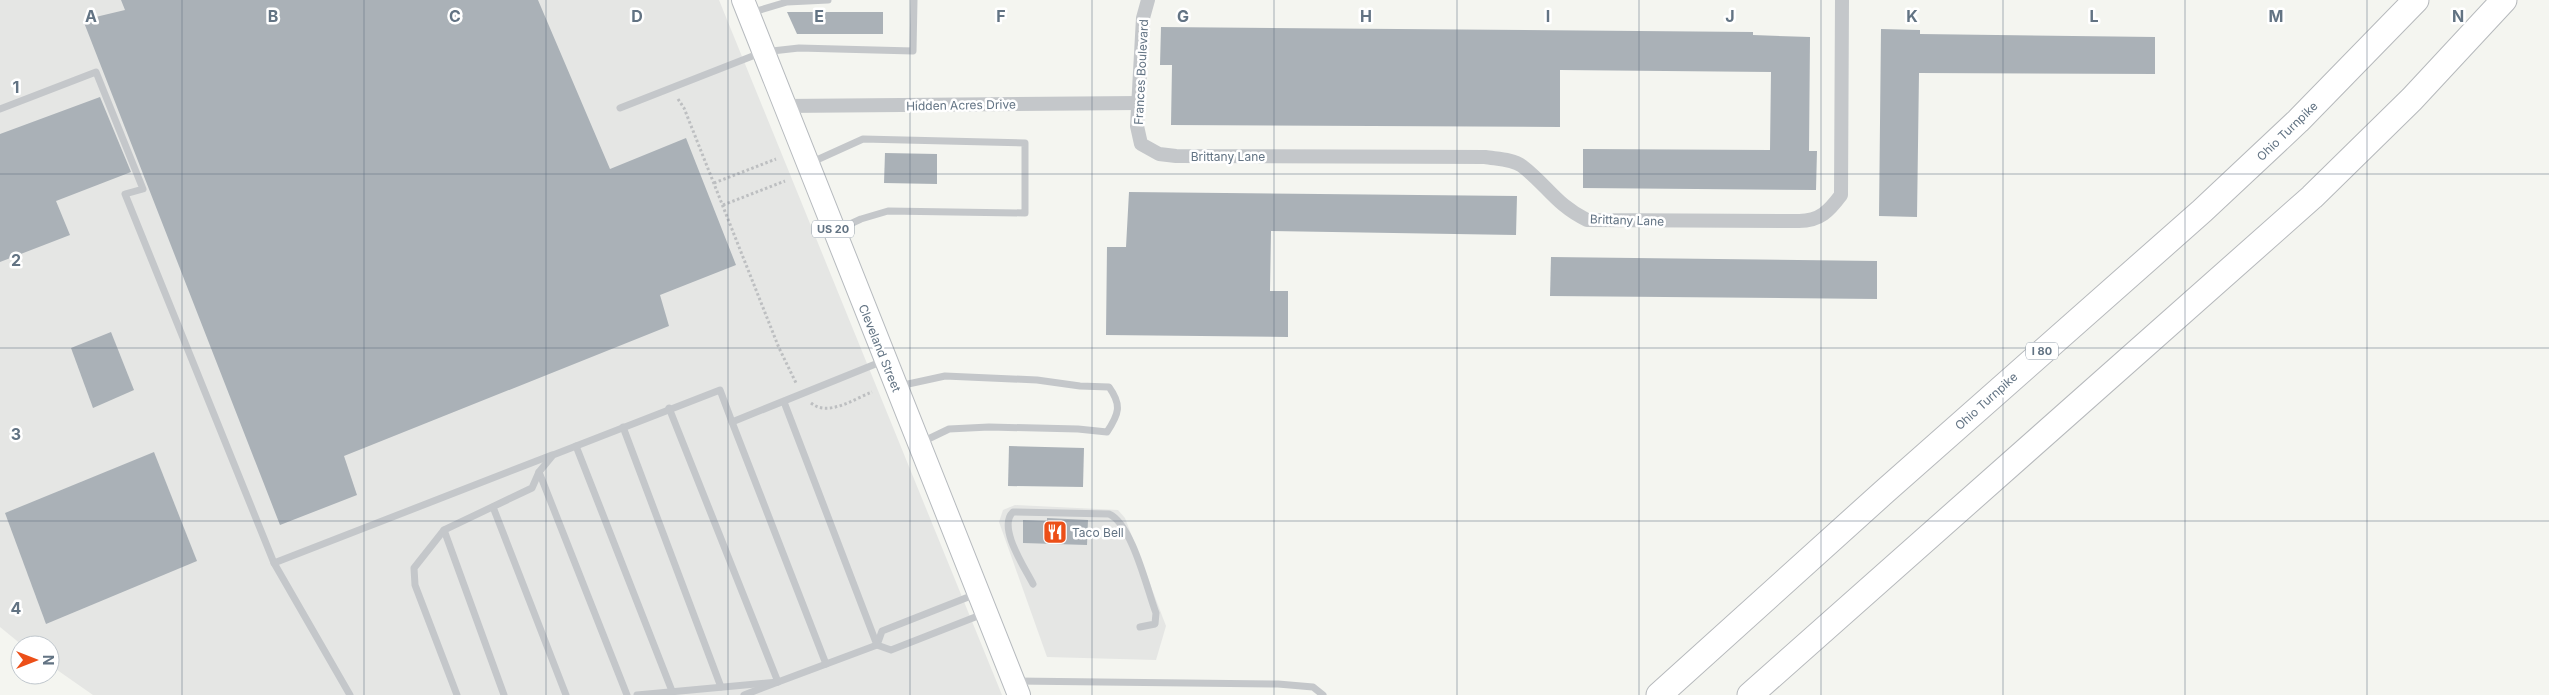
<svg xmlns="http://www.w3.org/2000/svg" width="2549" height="695" viewBox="0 0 2549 695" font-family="Inter,sans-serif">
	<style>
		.built { fill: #e5e6e4 }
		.building { fill: #aab1b7 }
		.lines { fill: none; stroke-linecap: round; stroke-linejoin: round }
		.primary-casing { stroke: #b6babe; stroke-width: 24 }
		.motorway-casing { stroke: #b6b9bc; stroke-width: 27 }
		.path { stroke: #bdbfc1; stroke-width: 3; stroke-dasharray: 2.5 2.5; stroke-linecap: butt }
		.service { stroke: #c4c7ca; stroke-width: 7 }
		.minor { stroke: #c4c7ca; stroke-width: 14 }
		.primary { stroke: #fff; stroke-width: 22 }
		.motorway { stroke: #fff; stroke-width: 25 }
		.grid { fill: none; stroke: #627383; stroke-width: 1; stroke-opacity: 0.55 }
		.labels { text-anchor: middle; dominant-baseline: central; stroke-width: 5; stroke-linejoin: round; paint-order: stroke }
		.shield { fill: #fff; stroke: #919da8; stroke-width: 1 }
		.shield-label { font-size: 11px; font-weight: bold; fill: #627383 }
		.street-label { font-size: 12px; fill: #627383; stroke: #fff }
		.poi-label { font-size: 12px; fill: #627383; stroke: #fff; text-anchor: start }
		.grid-label { font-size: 16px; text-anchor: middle; font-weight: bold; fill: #627383; stroke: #fff; stroke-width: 5; stroke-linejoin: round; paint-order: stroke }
	</style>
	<rect width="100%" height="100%" fill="#f4f5f0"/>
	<!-- built -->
	<g class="built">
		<path d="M0,0h719l283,695h-909l-43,-30v-20h-28l-22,-18z"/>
		<path d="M1015,505l103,5 7,8 41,108 -10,34 -109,-3 -48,-135 4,-12z"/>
	</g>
	<!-- building -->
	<g class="building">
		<path d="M121,0h417l72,169 76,-31 50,127 -76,30 9,31 -325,130 13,39 -77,30 -197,-505 42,-10z"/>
		<path d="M787,12h96v22h-86z"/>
		<path d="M1161,27l592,5v3l57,2 -1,114h8l-1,39 -233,-2v-39l187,1 1,-78 -211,-2v57l-389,-2 1,-60h-12z"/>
		<path d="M1881,29l39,1v4l235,3v37l-236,-1 -2,144 -38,-1z"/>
		<path d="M100,97l31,75 -75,29 14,34 -70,27v-128z"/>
		<path d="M885,153l52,1v30l-53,-1z"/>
		<path d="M1129,192l388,4 -1,39 -245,-4 -1,60h18v46l-182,-2 1,-88h19z"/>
		<path d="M1551,257l326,4v38l-327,-3z"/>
		<path d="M111,332l23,58 -41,18 -22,-60z"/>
		<path d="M1009,446l75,2 -1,39 -75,-1z"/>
		<path d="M154,452l43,109 -151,63 -41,-111z"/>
		<path d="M1047,518l41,2 -1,25 -64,-2v-23l24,1z"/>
	</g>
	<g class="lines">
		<!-- primary casing -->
		<g class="primary-casing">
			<path id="primary" d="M743,0l276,695"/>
		</g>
		<!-- motorway casing -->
		<g class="motorway-casing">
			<g id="motorway">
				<path d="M1659,695l225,-203 318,-281 96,-90 118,-121"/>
				<path d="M1750,695l562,-498 100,-98 92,-99"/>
			</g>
		</g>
		<!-- path -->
		<g class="path">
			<path d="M678,99l6,9 95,240 17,35"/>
			<path d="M714,183l62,-24"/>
			<path d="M723,205l62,-24"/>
			<path d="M811,403c17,14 43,-4 61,-11"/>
		</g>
		<!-- service -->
		<g class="service">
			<path d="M750,13l37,-11 41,-2"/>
			<path d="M620,108l143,-56 36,-4 114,3 1,-51"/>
			<path d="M0,109l96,-37 47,117 -18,5 149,369 76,132"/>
			<path d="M810,163l53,-24 162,4v70l-137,-2 -27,8 -24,11"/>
			<path d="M899,386l46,-10 92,4 43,6 29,1c13,18 10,27 -2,45l-29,-3 -89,-2 -40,2 -27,13"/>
			<path d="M669,408l109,274 -34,13"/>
			<path d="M732,422l94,242"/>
			<path d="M623,427l98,260"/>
			<path d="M576,446l96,245"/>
			<path d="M539,472l88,223"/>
			<path d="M493,507l73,188"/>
			<path d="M444,530l60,165"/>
			<path d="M274,563l278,-108"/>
			<path d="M1033,584c-8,-16 -36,-57 -20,-72l96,2c23,10 38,75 47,99l-1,11 -15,3"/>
			<path d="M976,594l-94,37 -5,14 14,5 92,-36"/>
			<path d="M1016,681l262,3 35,3 10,8"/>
			<path d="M457,695l-42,-110 -1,-17 30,-38 88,-42 7,-16 14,-17 167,-65 12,32 151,-61"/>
			<path d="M637,695l141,-13 99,-37 -93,-243"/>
		</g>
		<!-- minor -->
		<g class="minor">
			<path d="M1148,0l-5,18 -6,108 4,18 18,10 17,2 309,1c11,2 28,2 37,9 25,19 34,39 65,54l212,1c21,0 30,-10 42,-26l1,-195"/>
			<path d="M784,106l354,-3"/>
		</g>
		<!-- primary -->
		<use href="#primary" class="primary"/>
		<!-- motorway -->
		<use href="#motorway" class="motorway"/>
	</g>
	<!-- grid -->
	<path class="grid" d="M182,0v695M364,0v695M546,0v695M728,0v695M910,0v695M1092,0v695M1274,0v695M1457,0v695M1639,0v695M1821,0v695M2003,0v695M2185,0v695M2367,0v695M0,174h2549M0,348h2549M0,521h2549"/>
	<!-- icons -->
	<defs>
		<g id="restaurant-square" transform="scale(1.25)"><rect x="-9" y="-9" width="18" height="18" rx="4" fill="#ec4f18" stroke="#fff"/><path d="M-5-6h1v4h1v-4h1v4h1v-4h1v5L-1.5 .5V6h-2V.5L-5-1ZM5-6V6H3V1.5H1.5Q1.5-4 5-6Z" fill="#fff"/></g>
	</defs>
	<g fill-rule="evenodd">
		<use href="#restaurant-square" x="1055" y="532"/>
	</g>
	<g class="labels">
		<!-- shield labels -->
		<g class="shield">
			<rect x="812" y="220.5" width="42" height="17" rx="4"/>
			<rect x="2026" y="342.5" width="32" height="17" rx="4"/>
		</g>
		<g class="shield-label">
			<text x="833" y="229">US 20</text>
			<text x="2042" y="351">I 80</text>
		</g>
		<!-- street labels -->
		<g class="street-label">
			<text transform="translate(1141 72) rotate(-87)">Frances Boulevard</text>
			<text transform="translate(961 105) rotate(-1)">Hidden Acres Drive</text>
			<text transform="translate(2287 131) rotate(-44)">Ohio Turnpike</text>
			<text x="1228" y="156">Brittany Lane</text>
			<text transform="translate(1627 220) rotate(2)">Brittany Lane</text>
			<text transform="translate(880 348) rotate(68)">Cleveland Street</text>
			<text transform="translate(1986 401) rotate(-42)">Ohio Turnpike</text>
		</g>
		<!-- poi labels -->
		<g class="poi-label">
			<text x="1072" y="532">Taco Bell</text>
		</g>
	</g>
	<g class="grid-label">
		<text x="91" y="22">A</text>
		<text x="273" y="22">B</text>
		<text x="455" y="22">C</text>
		<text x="637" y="22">D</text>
		<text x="819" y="22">E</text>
		<text x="1001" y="22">F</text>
		<text x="1183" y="22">G</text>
		<text x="1366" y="22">H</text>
		<text x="1548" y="22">I</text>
		<text x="1730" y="22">J</text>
		<text x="1912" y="22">K</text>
		<text x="2094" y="22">L</text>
		<text x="2276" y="22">M</text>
		<text x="2458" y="22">N</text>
		<text x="16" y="93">1</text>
		<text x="16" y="266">2</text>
		<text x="16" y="440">3</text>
		<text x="16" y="614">4</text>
	</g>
	<!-- north arrow -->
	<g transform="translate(35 660) rotate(90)"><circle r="24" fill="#ffffff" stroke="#c0c7cd"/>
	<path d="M0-4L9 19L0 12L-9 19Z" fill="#ec4f18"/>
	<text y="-8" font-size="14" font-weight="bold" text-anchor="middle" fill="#627383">N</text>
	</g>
</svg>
